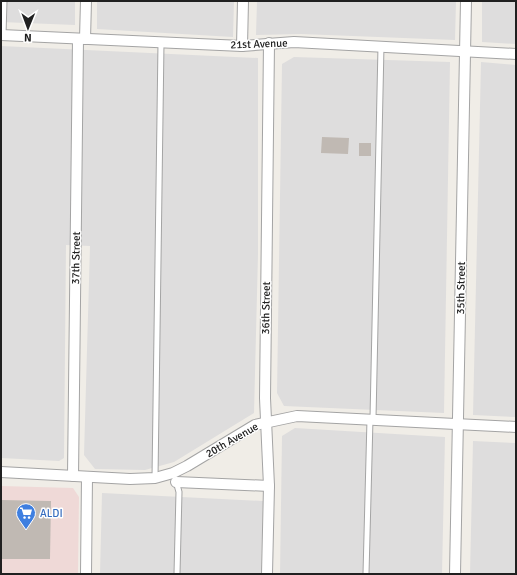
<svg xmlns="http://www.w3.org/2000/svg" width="517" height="575" viewBox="0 0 517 575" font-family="Signika,sans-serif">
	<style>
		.residential { fill: #dedddd }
		.commercial { fill: #efd9d7 }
		.building { fill: #c0b9b3 }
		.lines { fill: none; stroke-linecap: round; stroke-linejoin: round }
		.service-casing { stroke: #a4a4a4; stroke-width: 7 }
		.minor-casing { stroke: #a4a4a4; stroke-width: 12 }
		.service { stroke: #fff; stroke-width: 5 }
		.minor { stroke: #fff; stroke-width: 10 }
		.labels { text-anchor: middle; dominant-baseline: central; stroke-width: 3; stroke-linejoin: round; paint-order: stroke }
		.street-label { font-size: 11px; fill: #202020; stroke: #fff }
		.shop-label { font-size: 11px; fill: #366cbe; stroke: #fff; text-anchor: start }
	</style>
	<rect width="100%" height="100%" fill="#f0ede7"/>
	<!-- residential -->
	<g class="residential">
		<path d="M1,1h74v24l-74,-3z"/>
		<path d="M97,1h137l-1,36 -136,-8z"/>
		<path d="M257,1h199l-1,39 -154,-6 -45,1z"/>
		<path d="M482,1h34v43l-34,-2z"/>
		<path d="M1,46l257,12v196l-4,159 -80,49 -29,8 -50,-1 -11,-14 6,-209 -24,-1 -2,213 -5,3 -58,-3z"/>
		<path d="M294,57l156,5 -6,351 -160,-7 -7,-13 5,-329z"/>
		<path d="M481,62l35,3v352l-43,-2z"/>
		<path d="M295,428l150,9 -3,137h-162l2,-138z"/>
		<path d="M473,441l43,2v131h-46z"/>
		<path d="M102,493l161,8 -2,73h-161z"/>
	</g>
	<!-- commercial -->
	<path class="commercial" d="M1,486l72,2 6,9 -1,77h-77z"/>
	<!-- building -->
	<g class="building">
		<path d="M322,137l27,1 -1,16 -27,-1z"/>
		<rect x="359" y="143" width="12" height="13"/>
		<path d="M1,500l50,1 -1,58h-49z"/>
	</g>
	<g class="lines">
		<!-- service casing -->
		<g class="service-casing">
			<g id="service">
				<path d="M3,35l1,-34"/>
				<path d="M373,418l8,-372"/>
				<path d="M155,478l6,-435"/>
				<path d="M176,481l3,11 -2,82"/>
				<path d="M366,574l4,-155"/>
			</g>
		</g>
		<!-- minor casing -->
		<g class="minor-casing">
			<g id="minor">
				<path d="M1,35l241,11 52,-4 222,12"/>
				<path d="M85,39l1,-38"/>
				<path d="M242,46l1,-45"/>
				<path d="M1,472l129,7 25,-1 18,-5 14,-7 68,-41 42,-9 219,11"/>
				<path d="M73,476l5,-437"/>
				<path d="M176,482l93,4"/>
				<path d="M86,574l1,-97"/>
				<path d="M267,574l2,-88 -4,-88 4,-355"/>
				<path d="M455,574l11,-573"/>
			</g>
		</g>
		<!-- service -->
		<use href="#service" class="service"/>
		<!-- minor -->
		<use href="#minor" class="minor"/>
	</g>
	<!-- icons -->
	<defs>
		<g id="supermarket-pin" transform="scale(1)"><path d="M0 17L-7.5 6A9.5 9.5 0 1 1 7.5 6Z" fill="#3f7fe0" stroke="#fff"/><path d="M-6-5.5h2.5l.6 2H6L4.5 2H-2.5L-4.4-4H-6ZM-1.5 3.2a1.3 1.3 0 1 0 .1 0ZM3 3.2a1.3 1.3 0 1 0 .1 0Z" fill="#fff"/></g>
	</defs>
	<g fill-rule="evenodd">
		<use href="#supermarket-pin" x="26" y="513"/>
	</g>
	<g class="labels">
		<!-- street labels -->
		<g class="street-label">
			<text transform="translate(259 44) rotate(-2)">21st Avenue</text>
			<text transform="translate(76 258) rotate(-89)">37th Street</text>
			<text transform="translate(461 288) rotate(-89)">35th Street</text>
			<text transform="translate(266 308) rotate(-89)">36th Street</text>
			<text transform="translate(232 440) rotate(-30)">20th Avenue</text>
		</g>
		<!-- shop labels -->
		<g class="shop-label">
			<text x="40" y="513">ALDI</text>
		</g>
	</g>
	<!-- border -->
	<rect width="517" height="575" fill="none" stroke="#202020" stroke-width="4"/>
	<!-- north arrow -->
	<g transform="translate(28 28) rotate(181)" stroke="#ffffff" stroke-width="3" paint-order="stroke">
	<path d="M0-3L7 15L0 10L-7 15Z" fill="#202020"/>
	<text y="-6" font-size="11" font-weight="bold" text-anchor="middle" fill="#202020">N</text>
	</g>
</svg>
